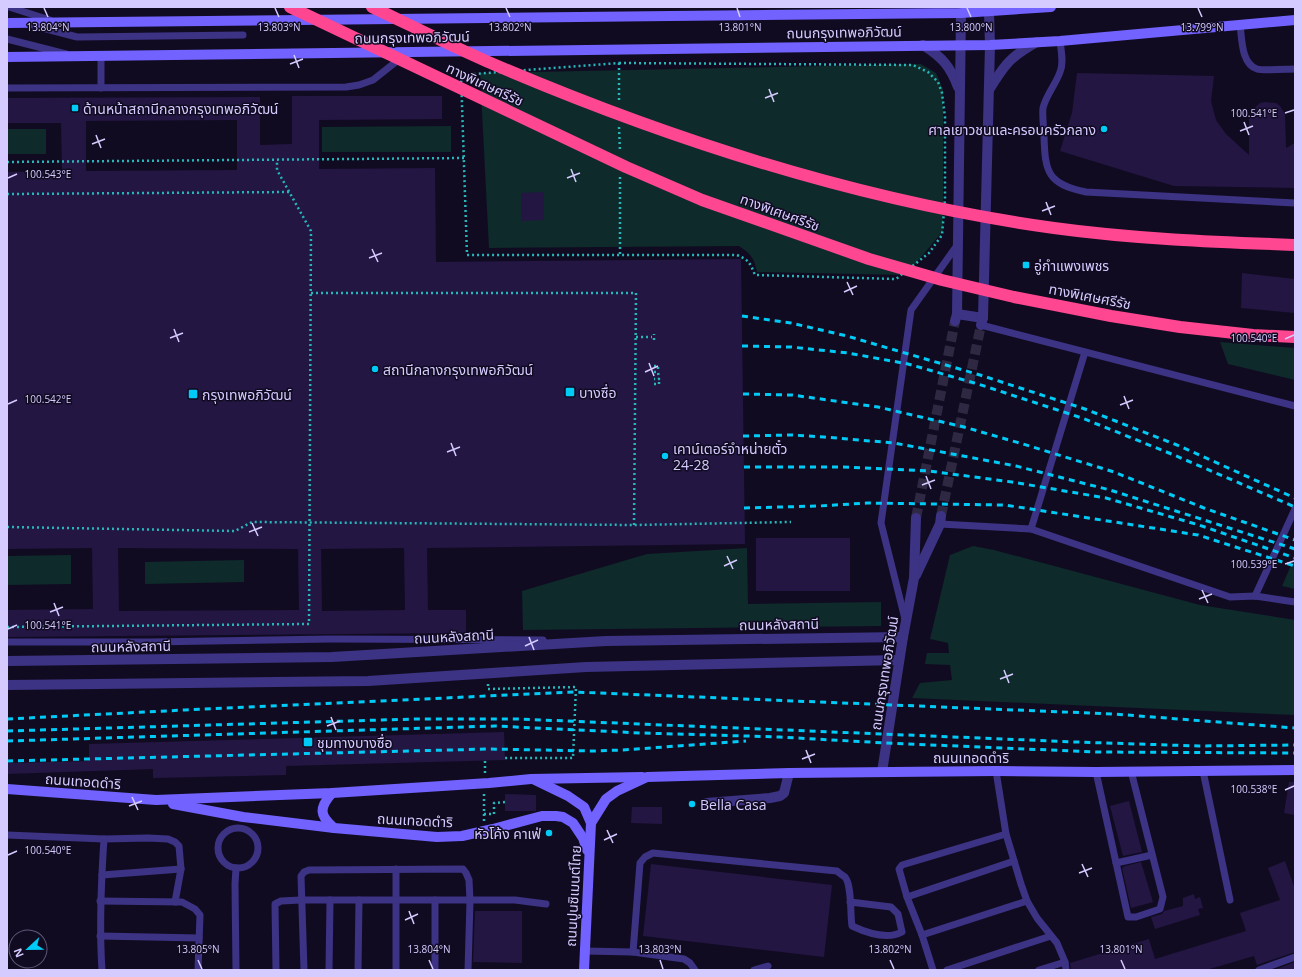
<svg xmlns="http://www.w3.org/2000/svg" width="1302" height="977" viewBox="0 0 1302 977" font-family="'Open Sans','Noto Sans Thai',sans-serif">
	<style>
		.green { fill: #0e2a2b }
		.building { fill: #231643; fill-rule: evenodd }
		.lines { fill: none; stroke-linecap: round; stroke-linejoin: round }
		.street-tunnel { stroke: #2e2842; stroke-width: 10; stroke-dasharray: 10 5; stroke-linecap: butt }
		.path { stroke: #25b7b9; stroke-width: 2.5; stroke-dasharray: 2 3; stroke-linecap: butt }
		.lane { stroke: #3c3384; stroke-width: 7 }
		.street { stroke: #3c3384; stroke-width: 10 }
		.secondary { stroke: #7262ff; stroke-width: 10 }
		.rail { stroke: #00cbf6; stroke-width: 3; stroke-dasharray: 6 5; stroke-linecap: butt }
		.highway-bridge { stroke: #ff4691; stroke-width: 12 }
		.ticks { fill: none; stroke: #d5cbff; stroke-width: 1.5 }
		.poi-dot { fill: #00cbf6; stroke: #110b21; stroke-width: 1.5 }
		.labels { text-anchor: middle; dominant-baseline: central; stroke-width: 3; stroke-linejoin: round; paint-order: stroke }
		.street-label { font-size: 14px; fill: #d5cbff; stroke: #110b21 }
		.poi-label { font-size: 14px; fill: #d5cbff; stroke: #110b21; text-anchor: start }
		.ticks-label { font-size: 10px; text-anchor: middle; fill: #d5cbff; stroke: #110b21; stroke-width: 3; stroke-linejoin: round; paint-order: stroke }
	</style>
	<rect width="100%" height="100%" fill="#110b21"/>
	<!-- green -->
	<g class="green">
		<path d="M921,64l15,9 7,16v142l-37,44 -149,-3c-3,-14 -6,-18 -18,-26l-250,2 -9,-175z"/>
		<path d="M451,126v26h-129v-25z"/>
		<rect x="7" y="129" width="39" height="25"/>
		<path d="M1220,342l75,6v32l-67,-16z"/>
		<path d="M973,546l21,4 206,55 95,15v95l-383,-17 8,-15 32,-3 -2,-15 -25,-1 2,-11h22l-1,-10 -18,-4 20,-84z"/>
		<path d="M747,548l1,56 133,-2v24l-358,4 -1,-39 125,-37z"/>
		<path d="M71,555v29l-64,1v-29z"/>
		<path d="M1295,556v33l-13,-3z"/>
		<path d="M244,560v22l-99,2v-22z"/>
	</g>
	<!-- building -->
	<g class="building">
		<path d="M1077,73l137,3 -3,25 5,19 10,14 23,21v-38l3,-7 8,-7 5,-1 11,1 4,3 5,8 1,34 9,-5v45l-121,-2 -114,-35 12,-38z"/>
		<path d="M292,96h150v23l-123,1v49l116,-1 1,94 305,-3 4,285 -318,4 1,62h38v23l-459,4v-27l86,-1 -1,-61 -85,1v-377l55,-1 -1,-48h-54v-25l253,-1v48l32,-1zM237,120v50l-151,1v-50zM118,548l180,1 1,61 -180,1zM404,548l1,62 -83,1 -1,-62z"/>
		<path d="M544,192v28l-23,1v-28z"/>
		<path d="M1242,273l53,6v34l-54,-5z"/>
		<rect x="756" y="538" width="94" height="53"/>
		<path d="M504,732l1,28 -219,6v9l-133,3v-9l-146,5v-11l82,-2v-17z"/>
		<path d="M1289,782h6v33l-11,-2z"/>
		<path d="M505,794l31,1v16h-31z"/>
		<path d="M1129,801l13,51 -19,4 -13,-50z"/>
		<path d="M632,807h30v17l-31,-1z"/>
		<path d="M1285,861l10,28v63l-38,13 -3,-9 -48,14h-135l-1,-7 79,-24 6,20 91,-28 -6,-18 40,-13 -12,-32z"/>
		<path d="M1141,862l12,40 -22,6 -9,-40 3,-2z"/>
		<path d="M651,864l181,21 -8,72 -181,-21z"/>
		<path d="M1194,894l1,5 5,-2 3,11 -5,1 2,6 -45,14 -4,-12 11,-3 2,-3 19,-5v-8z"/>
		<path d="M475,911h47v52l-49,-1z"/>
		<path d="M1295,962v8h-21z"/>
	</g>
	<g class="lines">
		<!-- street-tunnel -->
		<g class="street-tunnel">
			<path d="M941,516l40,-191"/>
			<path d="M916,518l39,-197"/>
		</g>
		<!-- path -->
		<g class="path">
			<path d="M619,63l294,2 15,7 10,10 4,11 3,24v82l-3,36 -13,18 -33,26 -141,-4c-5,-12 -6,-15 -18,-20h-270l-6,-180z"/>
			<path d="M619,63v39"/>
			<path d="M619,127l1,25"/>
			<path d="M7,162l457,-4"/>
			<path d="M620,177v77"/>
			<path d="M7,194l283,-2"/>
			<path d="M311,293h325l-2,232"/>
			<path d="M636,337h16"/>
			<path d="M654,340v-6"/>
			<path d="M654,366h4v6"/>
			<path d="M654,372h4l1,7h-5"/>
			<path d="M654,384h5v-5"/>
			<path d="M7,527l228,4 17,-9 382,3 157,-3"/>
			<path d="M7,627l302,-3 2,-393 -34,-61v-10"/>
			<path d="M488,684v5l88,-2 -3,71h-68"/>
			<path d="M485,773v-12"/>
			<path d="M484,814h10v-11l11,-1"/>
			<path d="M484,821v-27"/>
		</g>
		<!-- lane -->
		<g class="lane">
			<path d="M9,7l41,13"/>
			<path d="M31,25l46,12 166,-2"/>
			<path d="M1240,25c2,13 1,39 17,44 6,2 31,0 38,0"/>
			<path d="M7,39l59,15"/>
			<path d="M1060,41c1,9 4,22 0,31 -4,12 -14,23 -17,36 -1,9 1,19 1,28 1,37 4,48 42,56l209,11"/>
			<path d="M101,56v32"/>
			<path d="M7,88l339,-1 13,-2 14,-5 29,-23"/>
			<path d="M981,325l314,81"/>
			<path d="M940,524l91,5 199,68 25,-1 40,6"/>
			<path d="M1031,529l54,-177"/>
			<path d="M1255,596l40,-87"/>
			<path d="M905,619l-24,-96 30,-213 47,-66"/>
			<path d="M7,642h143l180,-3 213,1"/>
			<path d="M996,771l10,63 15,50 6,17 10,17 20,25 8,19 1,8"/>
			<path d="M1203,771l27,129"/>
			<path d="M1096,772l32,145h8l24,-8 3,-12 -32,-126"/>
			<circle cx="238" cy="848" r="20"/>
			<path d="M7,835l97,4 44,-1 20,1 7,3 4,4 2,23 -6,33"/>
			<path d="M1116,863l36,-8"/>
			<path d="M236,868l-1,16 1,86"/>
			<path d="M396,869v101"/>
			<path d="M102,875l79,-6"/>
			<path d="M907,897l107,-36"/>
			<path d="M100,901l82,1 13,7 5,6 -2,55"/>
			<path d="M922,935l105,-34"/>
			<path d="M100,936l99,2"/>
			<path d="M585,951l48,1 51,7 6,4 5,7"/>
			<path d="M633,952l7,-89 5,-6 8,-4 184,18c2,2 5,4 8,6 7,8 5,37 7,49 15,7 35,14 50,6l-4,-18 -7,-7 -41,-5"/>
			<path d="M102,970c-3,-44 -1,-87 2,-131"/>
			<path d="M276,970l-1,-66 6,-3 20,-1h214l31,4"/>
			<path d="M304,970l-3,-94 3,-4 5,-2 154,-1 3,4 3,7 1,21 -2,69"/>
			<path d="M329,970l1,-70"/>
			<path d="M358,970l1,-70"/>
			<path d="M435,970v-70"/>
			<path d="M754,970l14,-4"/>
			<path d="M933,970l-11,-35 -15,-38 -8,-28 3,-4 104,-31"/>
			<path d="M947,970l104,-34"/>
			<path d="M1039,970l26,-8"/>
			<path d="M1259,970l36,-13"/>
		</g>
		<!-- street -->
		<g class="street">
			<path d="M923,45c19,12 27,21 35,42"/>
			<path d="M989,90c16,-26 21,-33 48,-48"/>
			<path d="M957,314l26,4"/>
			<path d="M955,321l2,-7 4,-301"/>
			<path d="M981,325l2,-7 7,-273 -1,-33"/>
			<path d="M916,575l24,-51 1,-8"/>
			<path d="M7,661l325,-4 274,-16 297,-4"/>
			<path d="M7,685l361,-4 218,-14 313,-7"/>
			<path d="M882,772l21,-135 11,-59 2,-60"/>
			<path d="M706,803l64,-5 10,-2 4,-3 5,-20"/>
		</g>
		<!-- secondary -->
		<g class="secondary">
			<path d="M7,23l954,-10 90,-6"/>
			<path d="M7,57l983,-12 70,-4 235,-21"/>
			<path d="M535,780l33,16 16,11 7,16"/>
			<path d="M7,789l149,11 176,-7 157,-10 42,-4 111,-2"/>
			<path d="M332,793c-13,15 -13,22 2,35"/>
			<path d="M173,804l70,13 91,11 103,9 25,-1 31,-7 49,-13h14l7,1 10,6 10,15 4,12"/>
			<path d="M584,970l7,-147 15,-24 11,-8 30,-14 142,-4 207,-2 100,1 199,-2"/>
		</g>
		<!-- rail -->
		<g class="rail">
			<path d="M742,316l49,7 56,13 133,39 105,34 92,36 118,53"/>
			<path d="M742,346l49,1 57,6 60,11 70,20 104,34 92,37 121,52"/>
			<path d="M743,394l49,1 36,5 50,7 86,20 59,17 91,28 90,36 91,32"/>
			<path d="M743,436l49,-1 32,2 70,6 122,23 94,24 185,59"/>
			<path d="M744,467h98l87,4 83,11 94,16 93,27 96,33"/>
			<path d="M744,508l75,-2 48,-3 138,2 193,30 97,31"/>
			<path d="M7,719l178,-9 389,-18 540,22 181,14"/>
			<path d="M7,731l409,-12h102l558,23 123,4 96,-1"/>
			<path d="M7,741l488,-15 146,7 139,4 106,6 210,9 199,1"/>
			<path d="M7,761l482,-12 103,2 31,-1 123,-9"/>
		</g>
		<!-- highway-bridge -->
		<g class="highway-bridge">
			<path d="M290,7l336,160 76,33 167,59 73,21 72,17 97,19 69,11 73,8 42,2"/>
			<path d="M372,7c38,18 75,37 114,54 181,78 372,140 568,167 80,11 161,14 241,17"/>
		</g>
	</g>
	<!-- ticks -->
	<path class="ticks" d="M44,8l4,9M275,8l4,9M506,8l4,9M737,8l3,9M967,8l4,9M1198,8l4,9M294,55l5,13M290,64l13,-5M769,89l5,13M765,98l13,-5M1285,113l9,-3M1244,122l5,13M1240,131l13,-5M96,135l5,13M92,144l13,-5M571,169l5,13M8,178l9,-4M567,178l13,-5M1046,202l5,13M1042,211l13,-5M372,249l6,13M369,258l13,-5M847,282l6,13M844,292l13,-6M174,329l5,13M170,338l13,-5M1285,339l9,-4M649,363l5,13M645,372l13,-6M1124,396l5,13M8,404l9,-4M1120,405l13,-5M451,443l5,13M447,452l13,-5M926,476l5,13M922,485l13,-5M252,523l6,13M249,532l13,-5M727,556l6,13M1285,564l9,-3M724,566l13,-6M1202,590l6,13M1199,599l13,-5M54,603l5,13M50,612l13,-5M8,629l9,-4M529,637l5,13M525,646l13,-6M1004,670l5,13M1000,679l13,-5M331,717l5,13M327,726l13,-5M806,750l5,13M802,759l13,-5M1285,790l9,-4M132,797l6,13M129,806l13,-5M607,830l6,13M604,840l13,-6M8,855l9,-4M1082,864l6,13M1079,873l13,-5M409,911l5,13M405,920l13,-6M198,960l4,9M429,960l4,9M660,960l3,9M890,960l4,9M1121,960l4,9"/>
	<!-- markers -->
	<g class="poi-dot">
		<rect x="71" y="104" width="8" height="8" rx="2"/>
		<circle cx="1104" cy="129" r="4"/>
		<rect x="1022" y="261" width="8" height="8" rx="2"/>
		<circle cx="375" cy="369" r="4"/>
		<rect x="565" y="387" width="10" height="10" rx="2"/>
		<rect x="188" y="389" width="10" height="10" rx="2"/>
		<circle cx="665" cy="456" r="4"/>
		<rect x="303" y="737" width="10" height="10" rx="2"/>
		<circle cx="692" cy="804" r="4"/>
		<circle cx="549" cy="833" r="4"/>
	</g>
	<g class="labels">
		<!-- street labels -->
		<g class="street-label">
			<text transform="translate(844 32) rotate(-1)">ถนนกรุงเทพอภิวัฒน์</text>
			<text transform="translate(412 37) rotate(-1)">ถนนกรุงเทพอภิวัฒน์</text>
			<text transform="translate(485 84) rotate(25)">ทางพิเศษศรีรัช</text>
			<text transform="translate(780 212) rotate(20)">ทางพิเศษศรีรัช</text>
			<text transform="translate(1090 296) rotate(11)">ทางพิเศษศรีรัช</text>
			<text transform="translate(779 624) rotate(-1)">ถนนหลังสถานี</text>
			<text transform="translate(454 636) rotate(-3)">ถนนหลังสถานี</text>
			<text transform="translate(131 646) rotate(-1)">ถนนหลังสถานี</text>
			<text transform="translate(884 673) rotate(-81)">ถนนกรุงเทพอภิวัฒน์</text>
			<text x="971" y="757">ถนนเทอดดำริ</text>
			<text transform="translate(83 781) rotate(4)">ถนนเทอดดำริ</text>
			<text transform="translate(415 820) rotate(3)">ถนนเทอดดำริ</text>
			<text transform="translate(573 896) rotate(-87)">ถนนปูนซิเมนต์ไทย</text>
		</g>
		<!-- poi labels -->
		<g class="poi-label">
			<text x="83" y="108">ด้านหน้าสถานีกลางกรุงเทพอภิวัฒน์</text>
			<text x="1096" y="129" text-anchor="end">ศาลเยาวชนและครอบครัวกลาง</text>
			<text x="1034" y="265">อู่กำแพงเพชร</text>
			<text x="383" y="369">สถานีกลางกรุงเทพอภิวัฒน์</text>
			<text x="579" y="392">บางซื่อ</text>
			<text x="202" y="394">กรุงเทพอภิวัฒน์</text>
			<text x="673" y="448">เคาน์เตอร์จำหน่ายตั๋ว<tspan x="673" dy="16">24-28</tspan></text>
			<text x="317" y="742">ชุมทางบางซื่อ</text>
			<text x="700" y="804">Bella Casa</text>
			<text x="541" y="833" text-anchor="end">หัวโค้ง คาเฟ่</text>
		</g>
	</g>
	<g class="ticks-label">
		<text x="48" y="31">13.804°N</text>
		<text x="279" y="31">13.803°N</text>
		<text x="510" y="31">13.802°N</text>
		<text x="971" y="31">13.800°N</text>
		<text x="740" y="31">13.801°N</text>
		<text x="1202" y="31">13.799°N</text>
		<text x="1254" y="117">100.541°E</text>
		<text x="48" y="178">100.543°E</text>
		<text x="1254" y="342">100.540°E</text>
		<text x="48" y="403">100.542°E</text>
		<text x="1254" y="568">100.539°E</text>
		<text x="48" y="629">100.541°E</text>
		<text x="1254" y="793">100.538°E</text>
		<text x="48" y="854">100.540°E</text>
		<text x="198" y="953">13.805°N</text>
		<text x="429" y="953">13.804°N</text>
		<text x="660" y="953">13.803°N</text>
		<text x="890" y="953">13.802°N</text>
		<text x="1121" y="953">13.801°N</text>
	</g>
	<!-- border -->
	<rect width="1302" height="977" fill="none" stroke="#d5cbff" stroke-width="16"/>
	<!-- north arrow -->
	<g transform="translate(28 949) rotate(248)"><circle r="19" fill="#110b21" stroke="#5f587a"/>
	<path d="M0-3L7 15L0 10L-7 15Z" fill="#00cbf6"/>
	<text y="-6" font-size="11" font-weight="bold" text-anchor="middle" fill="#d5cbff">N</text>
	</g>
</svg>
